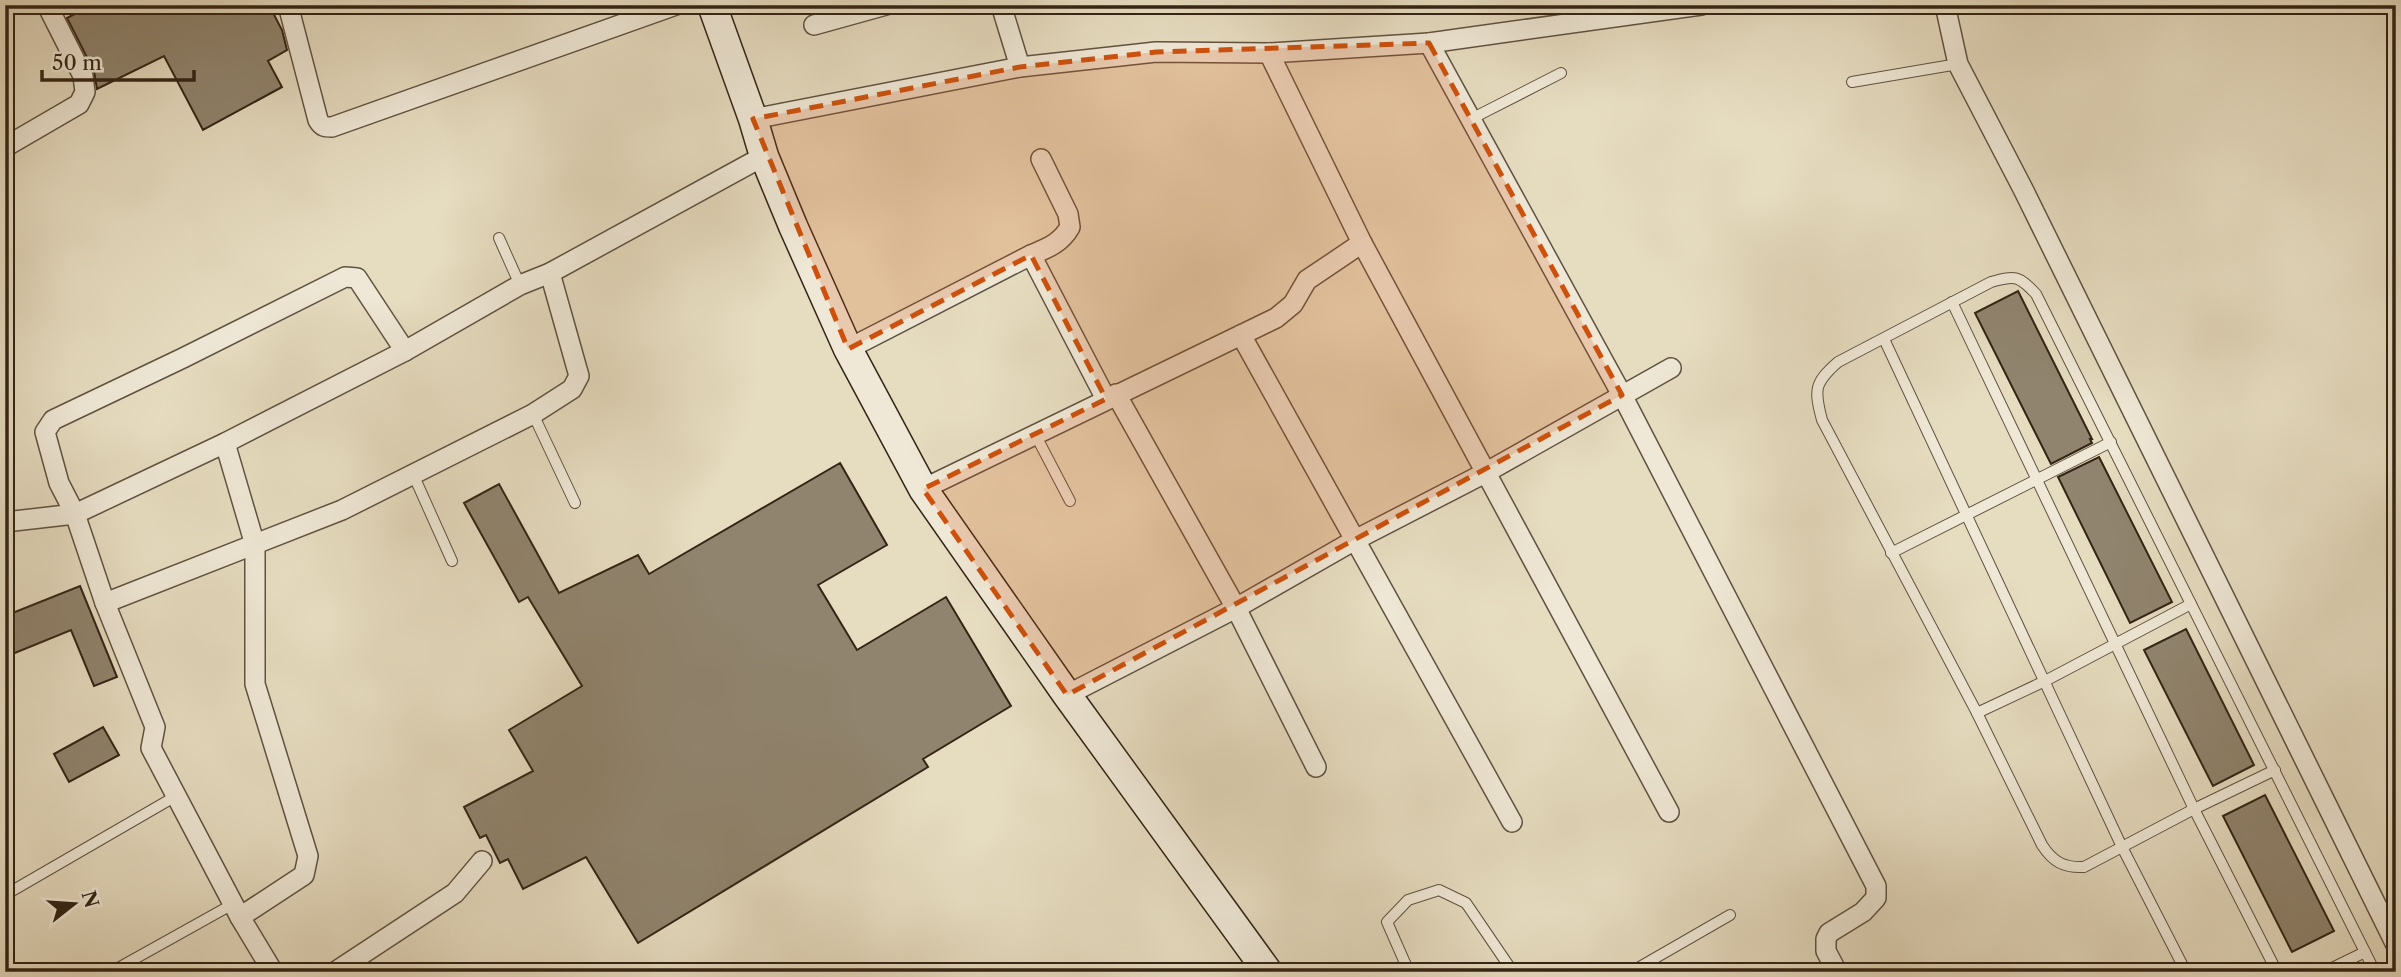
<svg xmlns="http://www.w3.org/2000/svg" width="2401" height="977" viewBox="0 0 2401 977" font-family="'Libre Caslon Text',serif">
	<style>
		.building { fill: #90846e; stroke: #332415; stroke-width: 2 }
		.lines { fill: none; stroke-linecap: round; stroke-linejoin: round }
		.lane-casing { stroke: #605240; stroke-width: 12 }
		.street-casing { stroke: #605240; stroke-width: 22 }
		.secondary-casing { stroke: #332415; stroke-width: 31 }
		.lane { stroke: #efe8d6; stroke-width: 10 }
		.street { stroke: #efe8d6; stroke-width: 19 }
		.secondary { stroke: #efe8d6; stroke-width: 28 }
		.marked { fill: #cd510d; fill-opacity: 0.2; stroke: #cd510d; stroke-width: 5; stroke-dasharray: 14 9; stroke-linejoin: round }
	</style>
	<rect width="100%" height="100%" fill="#e6dcc0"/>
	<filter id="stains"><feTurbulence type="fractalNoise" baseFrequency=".00286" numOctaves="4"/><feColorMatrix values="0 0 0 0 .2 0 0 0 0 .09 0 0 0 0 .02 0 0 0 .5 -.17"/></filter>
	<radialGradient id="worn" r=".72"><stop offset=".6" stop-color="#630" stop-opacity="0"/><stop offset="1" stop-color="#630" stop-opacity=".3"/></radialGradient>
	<!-- building -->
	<g class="building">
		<path d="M92,5h177l13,25 5,20 -19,11 14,26 -79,43 -39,-74 -67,33 -3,-18 -27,-53z"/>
		<path d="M2018,291l74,148h-2l2,4 -41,21 -76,-151z"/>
		<path d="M2099,457l73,145 -42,21 -72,-146z"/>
		<path d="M840,463l47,82 -69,40 39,65 89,-53 65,109 -88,53 5,8 -290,176 -52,-86 -63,32 -15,-30 -8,4 -14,-28 -6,3 -16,-31 69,-36 -24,-41 73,-44 -54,-89 -9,5 -55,-99 35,-19 60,109 79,-38 11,19z"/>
		<path d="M80,586l37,91 -23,9 -23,-56 -66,27v-41z"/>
		<path d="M2186,629l68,136 -41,21 -69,-136z"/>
		<path d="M103,727l16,28 -50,27 -15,-28z"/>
		<path d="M2265,795l69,136 -42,21 -69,-136z"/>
	</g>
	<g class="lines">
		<!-- lane casing -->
		<g class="lane-casing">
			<g id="lane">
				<path d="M1852,82l106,-18"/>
				<path d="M1471,119l90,-46"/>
				<path d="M499,238l21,47"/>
				<path d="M1952,302l242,507 83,163"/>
				<path d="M1884,339l238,508 64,125"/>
				<path d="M533,414l42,89"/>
				<path d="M1035,434l35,67"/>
				<path d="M413,474l39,87"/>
				<path d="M1891,553l220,-111"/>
				<path d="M1977,713l68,-32 146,-77"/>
				<path d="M2275,770l-81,39 -110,58c-20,1 -31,-5 -42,-22l-65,-132 -155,-293c-8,-30 -8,-37 16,-58l153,-80c25,-7 28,-6 45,12 114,225 227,451 339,678"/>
				<path d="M5,895l171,-99"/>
				<path d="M111,972l122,-68"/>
				<path d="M1409,972l-22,-50 21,-22 31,-10 27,13 47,69"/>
				<path d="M1631,972l99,-57"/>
				<path d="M2324,972l41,-20"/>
			</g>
		</g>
		<!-- street casing -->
		<g class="street-casing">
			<g id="street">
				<path d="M288,5l30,115c4,7 7,7 14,7l344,-122"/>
				<path d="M1001,5l19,62"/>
				<path d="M1945,5l13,59 65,125 373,756"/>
				<path d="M814,25l72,-20"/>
				<path d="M1429,43l193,352 254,491v12l-13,14 -34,21 -3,6v12l11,21"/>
				<path d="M1269,53l93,190 307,569"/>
				<path d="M753,119l267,-52 136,-15 113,1 160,-10 272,-38"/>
				<path d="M5,147l74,-43 6,-12 -2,-16 -36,-71"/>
				<path d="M1031,255l75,144"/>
				<path d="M1241,335l271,487"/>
				<path d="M848,349l183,-94c17,-7 30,-12 39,-28l-2,-13 -27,-55"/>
				<path d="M1116,394l120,214 80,159"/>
				<path d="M225,443l30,102v139l53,172 -4,19 -64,42"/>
				<path d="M923,489l353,-171 17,-14 14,-24 55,-37"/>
				<path d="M5,522l70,-8 150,-71 180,-92 115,-66 30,-12 214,-117"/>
				<path d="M105,603l237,-93 191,-96 39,-25 7,-13 -29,-103"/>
				<path d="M1067,695l169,-87 119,-68 130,-67 186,-105"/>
				<path d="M273,972l-33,-55 -89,-169 4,-21 -50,-124 -30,-89 -16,-31 -14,-51 8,-12 130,-62 162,-81 12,1 48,73"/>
				<path d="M335,972l120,-79 27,-32"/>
			</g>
		</g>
		<!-- secondary casing -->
		<g class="secondary-casing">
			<path id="secondary" d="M712,5l41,114 11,37 29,70 55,123 75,140 144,206 201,277"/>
		</g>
		<!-- lane -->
		<use href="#lane" class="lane"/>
		<!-- street -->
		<use href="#street" class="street"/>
		<!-- secondary -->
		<use href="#secondary" class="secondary"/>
	</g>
	<!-- marked area -->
	<path class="marked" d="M1429,43l193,352 -555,300 -144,-206 183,-90 -75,-144 -183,94 -95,-230 267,-52 136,-15z"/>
	<!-- margin -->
	<rect width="2401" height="977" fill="none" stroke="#e6dcc0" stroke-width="28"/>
	<rect x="7" y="7" width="2387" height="963" fill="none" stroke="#332415" stroke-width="3.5"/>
	<rect x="14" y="14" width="2373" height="949" fill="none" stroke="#332415" stroke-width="2"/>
	<!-- north arrow -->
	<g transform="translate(74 904) rotate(73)" stroke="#efe8d6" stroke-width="5" paint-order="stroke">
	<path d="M0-5L12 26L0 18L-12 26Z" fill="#332415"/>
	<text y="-10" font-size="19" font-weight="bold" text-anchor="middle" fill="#332415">N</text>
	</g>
	<!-- scale -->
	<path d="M42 70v10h152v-10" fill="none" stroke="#332415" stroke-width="3.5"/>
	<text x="52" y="70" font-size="21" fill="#332415" stroke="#efe8d6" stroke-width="5" paint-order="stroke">50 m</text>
	<rect width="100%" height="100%" filter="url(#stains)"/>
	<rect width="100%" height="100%" fill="url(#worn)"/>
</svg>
